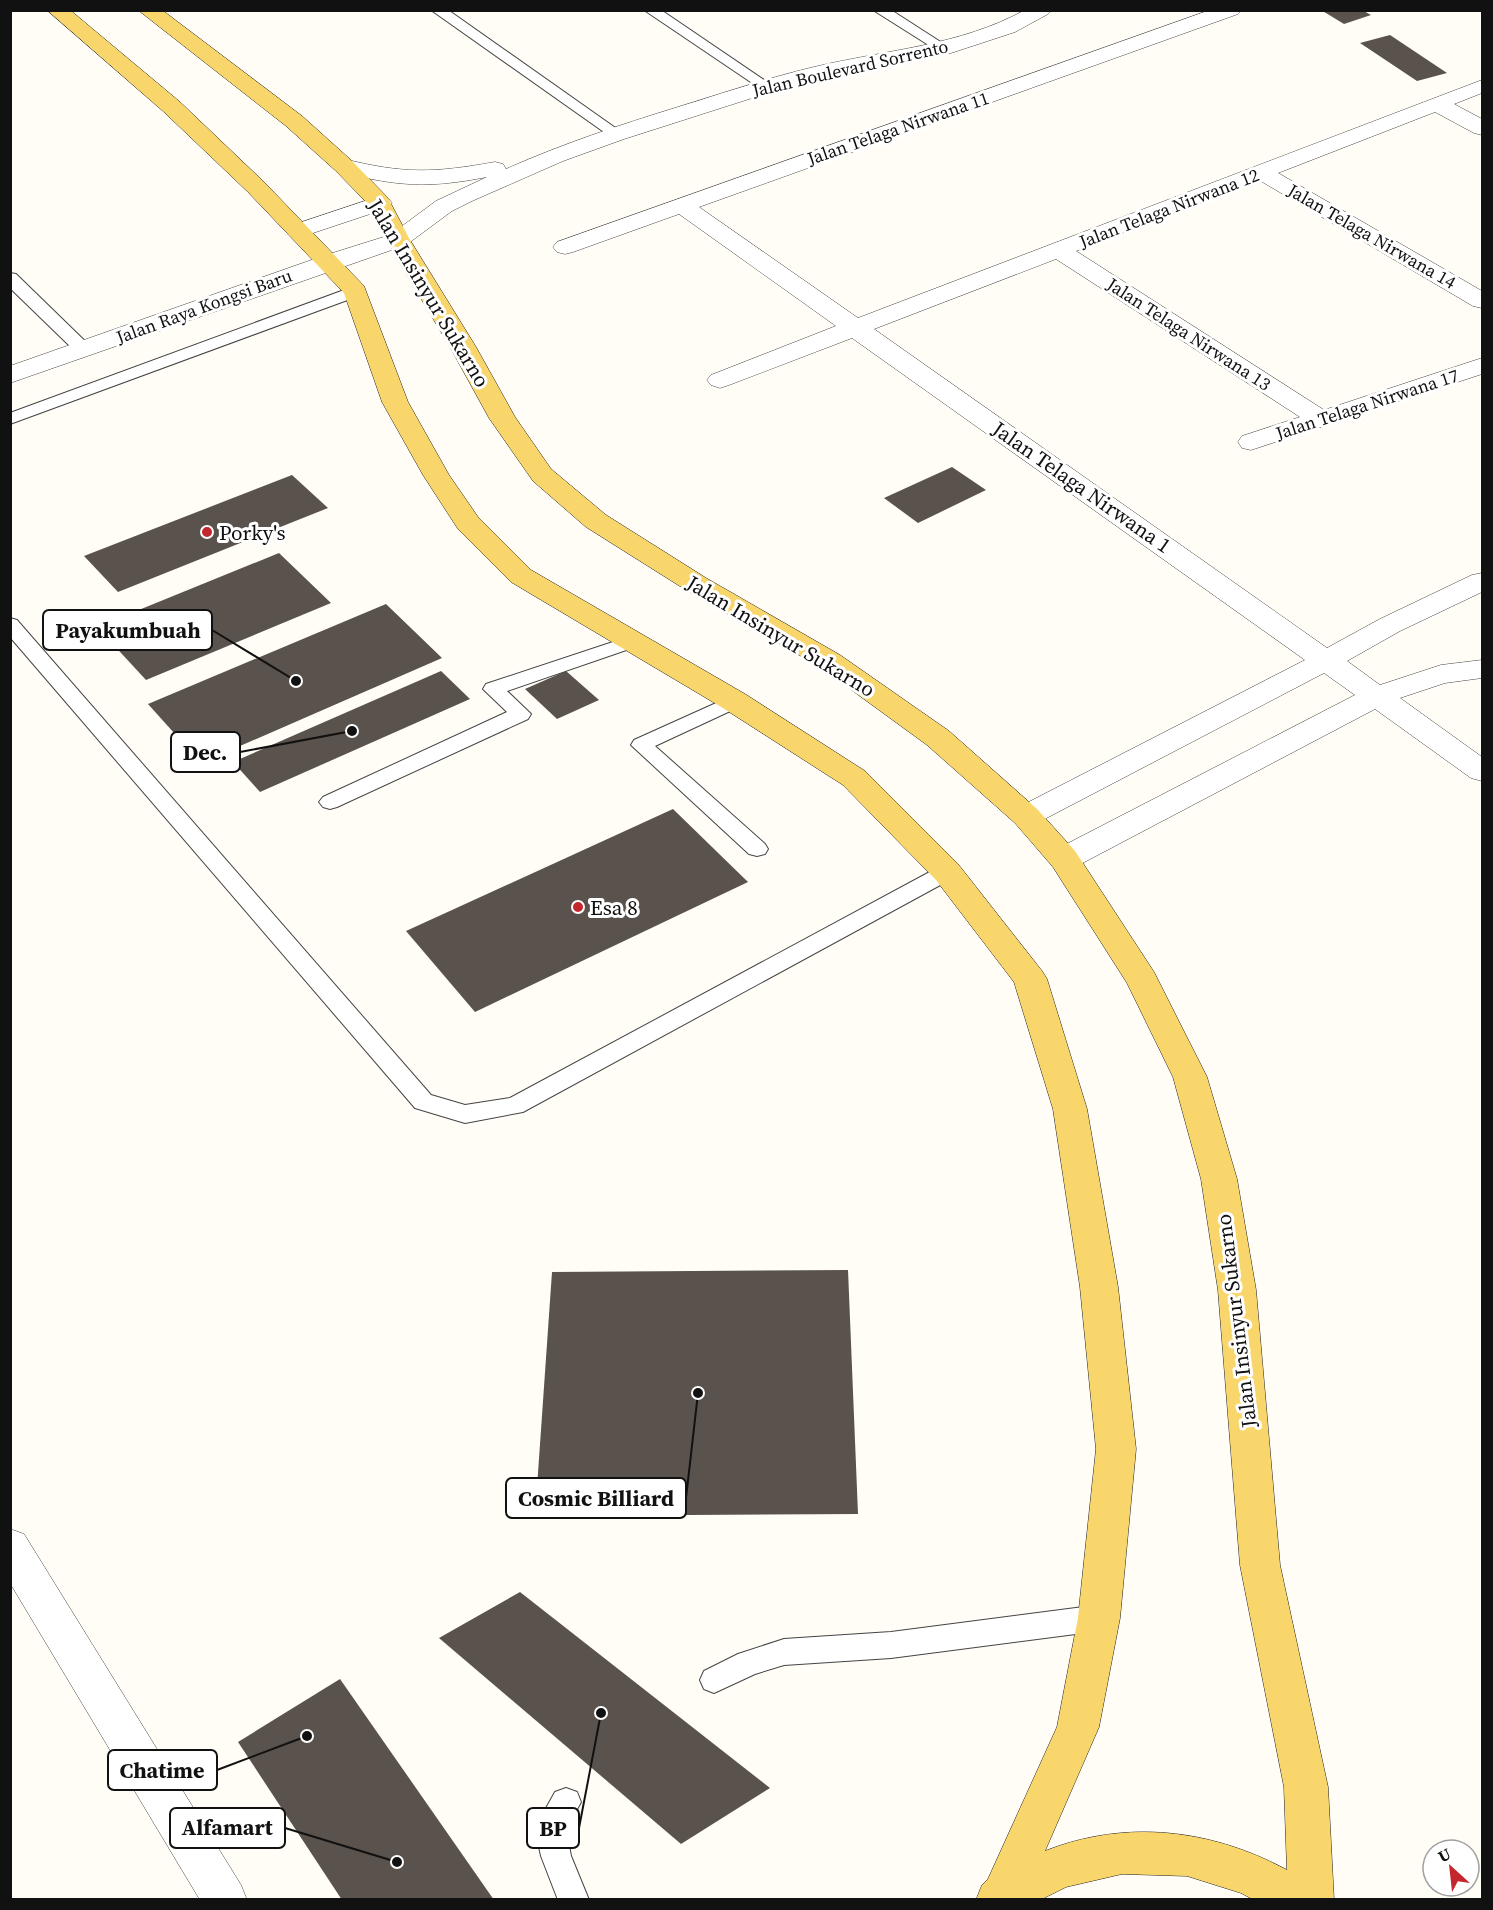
<svg xmlns="http://www.w3.org/2000/svg" width="1493" height="1910" viewBox="0 0 1493 1910" font-family="'Source Serif 4',serif">
	<style>
		.building { fill: #5a524d }
		.lines { fill: none; stroke-linecap: round; stroke-linejoin: round }
		.lane-casing { stroke: #444; stroke-width: 2 }
		.street-casing { stroke: #444; stroke-width: 1 }
		.primary-casing { stroke: #222; stroke-width: 1 }
		.lane { fill: #fff; fill-rule: evenodd }
		.street { fill: #fff; fill-rule: evenodd }
		.primary { fill: #f9d66b; fill-rule: evenodd }
		.poi-dot { fill: #c4262e; stroke: #fff; stroke-width: 2 }
		.labels { text-anchor: middle; dominant-baseline: central; stroke-width: 6; stroke-linejoin: round; paint-order: stroke }
		.far-street-label { font-size: 18px; fill: #111; stroke: #fff }
		.street-label { font-size: 21px; fill: #111; stroke: #fff }
		.poi-label { font-size: 21px; fill: #111; stroke: #fff; text-anchor: start }
		.leader { fill: none; stroke: #111; stroke-width: 2 }
		.callout-dot { fill: #111; stroke: #fff; stroke-width: 2 }
		.callout { fill: #fff; stroke: #111; stroke-width: 2 }
		.callout-label { font-size: 22px; text-anchor: middle; font-weight: bold; fill: #111 }
	</style>
	<rect width="100%" height="100%" fill="#fffdf5"/>
	<!-- building -->
	<g class="building">
		<path d="M1321,10h41l9,5 -27,9z"/>
		<path d="M1390,35l57,38 -30,8 -57,-38z"/>
		<path d="M952,467l34,23 -68,33 -34,-25z"/>
		<path d="M292,475l36,33 -210,84 -34,-36z"/>
		<path d="M279,553l52,50 -185,77 -49,-53z"/>
		<path d="M386,604l56,54 -241,105 -53,-59z"/>
		<path d="M441,671l29,28 -210,93 -27,-30z"/>
		<path d="M566,671l33,29 -42,19 -32,-30z"/>
		<path d="M673,809l75,73 -273,130 -69,-81z"/>
		<path d="M848,1270l10,244 -323,2 17,-244z"/>
		<path d="M520,1592l250,196 -89,56 -242,-206z"/>
		<path d="M340,1679l154,221h-152l-104,-158z"/>
	</g>
	<g class="lines">
		<!-- lane casing -->
		<g class="lane-casing">
			<g id="lane">
				<path d="M431,10h17l176,124 -8,5 -5,-2z"/>
				<path d="M644,10h17l112,76 -2,3h-10z"/>
				<path d="M873,10h18l59,38 -2,3h-10z"/>
				<path d="M10,273l6,1 73,71 3,4 -3,4h-12l-67,-65z"/>
				<path d="M355,286l8,5 -2,4 -351,129v-11z"/>
				<path d="M10,618l7,2 414,475 34,10 45,-7 429,-231 8,-2 8,2 3,5 -3,5 -432,235 -58,11 -50,-15 -405,-471z"/>
				<path d="M631,636l7,2 3,4 -3,4 -131,45 24,23 -3,5 -191,88 -7,2 -7,-2 -4,-5 4,-5 184,-85 -24,-23 3,-5z"/>
				<path d="M734,695l7,1 3,5 -3,5 -86,40 110,98 3,5 -3,5 -8,2 -8,-2 -118,-109 3,-5z"/>
				<path d="M1099,1605l10,4 4,9 -4,9 -10,4 -208,27 -107,7 -29,9 -41,19 -10,-4 -4,-9 4,-9 34,-17 46,-15 107,-7z"/>
				<path d="M566,1788l11,4 4,10 -15,28 5,26 18,44h-31l-17,-44 -6,-28 20,-36z"/>
			</g>
		</g>
		<!-- street casing -->
		<g class="street-casing">
			<g id="street">
				<path d="M1025,10h26l-3,4 -33,18 -64,21 -133,26 -44,12 -150,48 -61,22 -91,40 -20,10 -46,34 -396,138v-17l310,-109 70,-22 46,-34 51,-24c-61,12 -91,9 -151,-6l-3,-5 3,-5 8,-2c60,15 90,14 151,3l8,2 3,5c56,-25 114,-44 172,-62 45,-14 90,-29 136,-40 71,-17 146,-21 211,-57z"/>
				<path d="M1210,10h31l-3,4 -539,193 159,111 624,-238v13l-28,11 28,15v16l-8,-2 -39,-21 -157,61 204,118v17l-9,-2 -214,-126 -183,71 248,159 158,-52v16l-231,76 -9,-2 -4,-6 4,-6 58,-19 -244,-158 -182,70 453,319 53,-29 92,-44 10,-2v19l-82,39 -53,30 33,24 61,-20 41,-5v18l-37,5 -45,15 82,59v24l-11,-3 -96,-69 -300,158 -11,3 -11,-3 -5,-8 5,-8 302,-156 -31,-22 -287,150 -11,3 -11,-3 -5,-7 5,-7 290,-149 -453,-322 -123,47 -9,3 -9,-3 -4,-5 4,-5 125,-49 -157,-112 -106,38 -8,2 -8,-2 -4,-5 4,-5z"/>
				<path d="M380,196l8,2 4,5 -4,5 -90,30 -8,-2 -4,-5 4,-5z"/>
				<path d="M10,1529l14,5 217,351 6,15h-47l-190,-317z"/>
			</g>
		</g>
		<!-- primary casing -->
		<g class="primary-casing">
			<path id="primary" d="M47,10h23l110,92 84,80 100,104 44,116 41,73 29,42 53,53 214,124 120,77 93,93 84,107 5,8 40,130 31,178 18,162 -16,169 -21,109 -54,124c81,-32 166,-22 242,19l-3,-83 -44,-222 -22,-275 -17,-111 -28,-102 -46,-94 -74,-116 -38,-44 -88,-78 -107,-78 -134,-77 -100,-63 -53,-46 -44,-63 -39,-71 -64,-107 -16,-34 -34,-35 -50,-45 -148,-116h24l140,106 50,45 36,37 22,42 66,107 39,70 36,52 55,46 100,63 134,77 109,76 88,78 38,42 79,121 53,105 30,102 19,111 24,275 48,222 6,113h-80l-13,-7 -54,-17 -65,-2 -56,13 -26,13h-64l6,-15 6,-6 69,-152 21,-109 18,-169 -16,-162 -27,-178 -39,-127 -78,-102 -93,-95 -120,-77 -212,-126 -53,-53 -35,-54 -41,-73 -38,-109 -96,-101 -84,-80z"/>
		</g>
		<!-- lane -->
		<use href="#lane" class="lane"/>
		<!-- street -->
		<use href="#street" class="street"/>
		<!-- primary -->
		<use href="#primary" class="primary"/>
	</g>
	<!-- markers -->
	<g class="poi-dot">
		<circle cx="207" cy="532" r="6"/>
		<circle cx="578" cy="907" r="6"/>
	</g>
	<g class="labels">
		<!-- far-street labels -->
		<g class="far-street-label">
			<text transform="translate(850 68) rotate(-13)">Jalan Boulevard Sorrento</text>
			<text transform="translate(898 128) rotate(-19)">Jalan Telaga Nirwana 11</text>
			<text transform="translate(1169 208) rotate(-21)">Jalan Telaga Nirwana 12</text>
			<text transform="translate(1372 236) rotate(30)">Jalan Telaga Nirwana 14</text>
			<text transform="translate(204 306) rotate(-20)">Jalan Raya Kongsi Baru</text>
			<text transform="translate(1189 334) rotate(33)">Jalan Telaga Nirwana 13</text>
			<text transform="translate(1367 404) rotate(-18)">Jalan Telaga Nirwana 17</text>
		</g>
		<!-- street labels -->
		<g class="street-label">
			<text transform="translate(429 293) rotate(59)">Jalan Insinyur Sukarno</text>
			<text transform="translate(1082 487) rotate(35)">Jalan Telaga Nirwana 1</text>
			<text transform="translate(781 636) rotate(31)">Jalan Insinyur Sukarno</text>
			<text transform="translate(1236 1321) rotate(-97)">Jalan Insinyur Sukarno</text>
		</g>
		<!-- poi labels -->
		<g class="poi-label">
			<text x="219" y="532">Porky's</text>
			<text x="590" y="907">Esa 8</text>
		</g>
	</g>
	<!-- callouts -->
	<path class="leader" d="M296 681L212 630M352 731L240 752M698 1393L686 1498M307 1736L217 1770M397 1862L285 1828M601 1713L579 1828"/>
	<g class="callout-dot">
		<circle cx="296" cy="681" r="6"/>
		<circle cx="352" cy="731" r="6"/>
		<circle cx="698" cy="1393" r="6"/>
		<circle cx="307" cy="1736" r="6"/>
		<circle cx="397" cy="1862" r="6"/>
		<circle cx="601" cy="1713" r="6"/>
	</g>
	<g class="callout">
		<rect x="43" y="610" width="169" height="40" rx="6"/>
		<rect x="171" y="732" width="69" height="40" rx="6"/>
		<rect x="506" y="1478" width="180" height="40" rx="6"/>
		<rect x="108" y="1750" width="109" height="40" rx="6"/>
		<rect x="170" y="1808" width="115" height="40" rx="6"/>
		<rect x="527" y="1808" width="52" height="40" rx="6"/>
	</g>
	<g class="callout-label">
		<text x="128" y="638">Payakumbuah</text>
		<text x="205" y="760">Dec.</text>
		<text x="596" y="1506">Cosmic Billiard</text>
		<text x="162" y="1778">Chatime</text>
		<text x="227" y="1835">Alfamart</text>
		<text x="553" y="1836">BP</text>
	</g>
	<!-- border -->
	<rect width="1493" height="1910" fill="none" stroke="#111111" stroke-width="24"/>
	<!-- north arrow -->
	<g transform="translate(1451 1868) rotate(333)"><circle r="28" fill="#ffffff" stroke="#a0a0a0" stroke-width="1.5"/>
	<path d="M0-4.5L10 22L0 15L-10 22Z" fill="#c4262e"/>
	<text y="-9" font-size="16" font-weight="bold" text-anchor="middle" fill="#111111">U</text>
	</g>
</svg>
